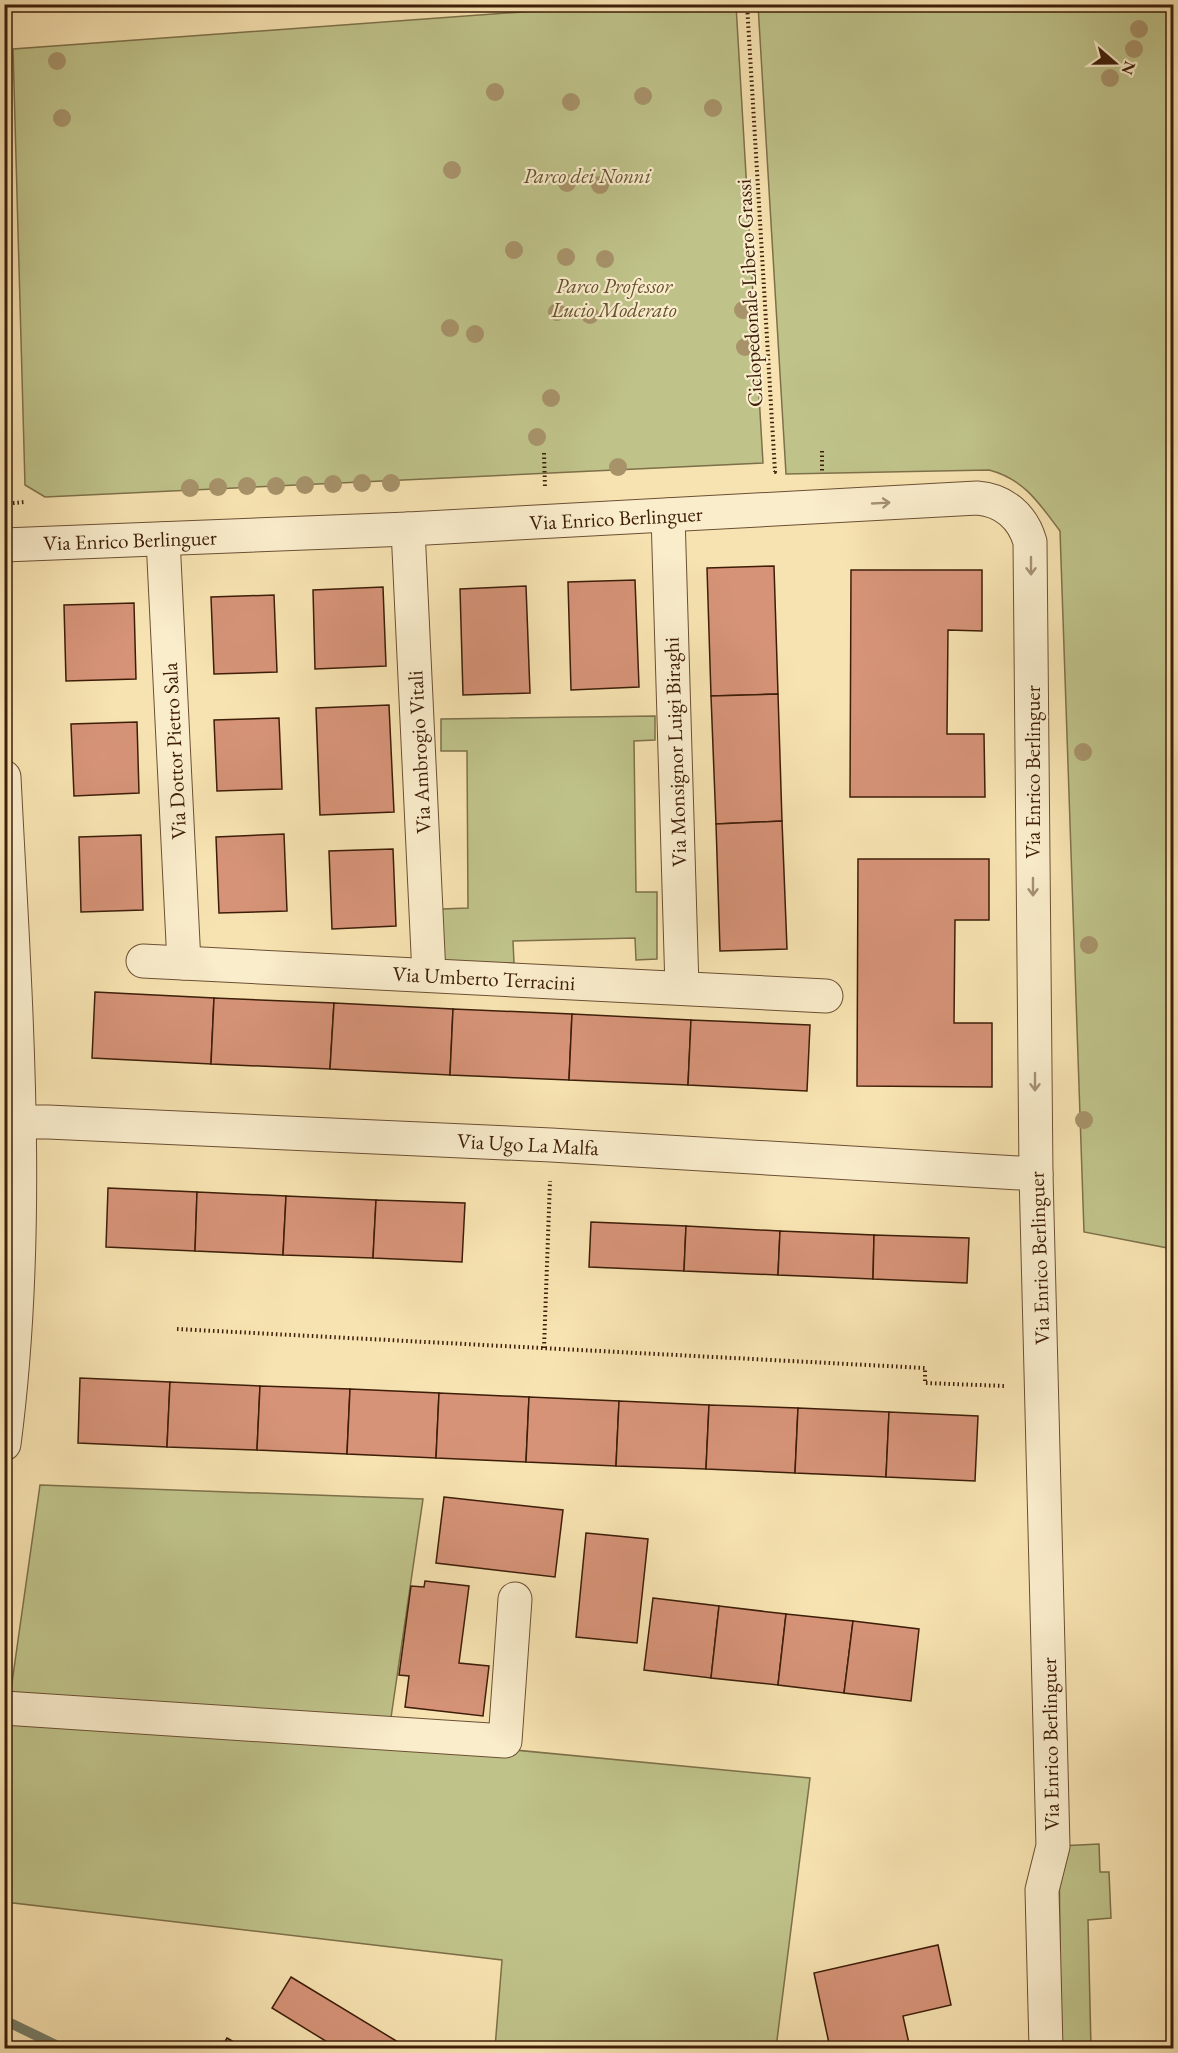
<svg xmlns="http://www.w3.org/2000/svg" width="1178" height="2053" viewBox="0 0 1178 2053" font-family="'EB Garamond',serif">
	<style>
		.green { fill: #bfc38a; stroke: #7e704a; stroke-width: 1.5 }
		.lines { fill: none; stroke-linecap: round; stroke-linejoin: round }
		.stream { stroke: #777e6a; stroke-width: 10 }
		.building { fill: #d69378; stroke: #3e1e09; stroke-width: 1.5 }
		.minor-casing { stroke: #6c4f33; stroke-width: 35 }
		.path { stroke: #3e1e09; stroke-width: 4; stroke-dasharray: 1.5 3; stroke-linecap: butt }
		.minor { stroke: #faedcc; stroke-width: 33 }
		.tree { fill: #a7926a }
		.oneway { stroke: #a59074 }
		.labels { text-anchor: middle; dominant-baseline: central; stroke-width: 4.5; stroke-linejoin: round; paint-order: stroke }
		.park-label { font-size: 21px; font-style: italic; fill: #655030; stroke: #faedcc }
		.street-label { font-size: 21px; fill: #3e1e09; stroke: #faedcc }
	</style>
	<rect width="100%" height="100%" fill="#f7e3b1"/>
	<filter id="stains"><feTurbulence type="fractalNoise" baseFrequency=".00333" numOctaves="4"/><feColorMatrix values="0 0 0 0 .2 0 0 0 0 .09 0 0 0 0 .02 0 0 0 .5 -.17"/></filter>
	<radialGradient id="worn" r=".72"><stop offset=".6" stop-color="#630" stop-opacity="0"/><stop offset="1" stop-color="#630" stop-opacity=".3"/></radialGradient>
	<!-- green -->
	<g class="green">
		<path d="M549,5h187l27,458 -718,34 -20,-12 -12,-436 536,-39z"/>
		<path d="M758,5h415v1244l-89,-17 -24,-701c-21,-28 -36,-52 -71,-61l-203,4z"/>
		<path d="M655,716v24l-21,1 2,151h21v67l-21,1 -1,-22 -122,3 1,22 -71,1 -1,-55 26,-1 -1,-157h-26v-32z"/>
		<path d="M40,1485l383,14 -35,239 422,40 -34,270h-281l7,-88 -497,-58v-170z"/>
		<path d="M1099,1844l1,28h9l2,46 -23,2 3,128h-30l-2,-202z"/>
	</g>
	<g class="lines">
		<!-- stream -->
		<path class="stream" d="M4,2020l58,28"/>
	</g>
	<!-- building -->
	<g class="building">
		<path d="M774,566l4,128 -67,2 -4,-128z"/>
		<path d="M851,570h131v61l-34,-1 -1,104h37l1,63h-135z"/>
		<path d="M635,580l4,107 -68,3 -3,-108z"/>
		<path d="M526,586l4,107 -67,2 -3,-106z"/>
		<path d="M383,587l3,79 -71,3 -2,-79z"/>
		<path d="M274,595l3,77 -63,2 -3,-77z"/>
		<path d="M134,603l2,76 -70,2 -2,-76z"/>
		<path d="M778,694l4,127 -66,3 -5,-128z"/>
		<path d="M389,705l5,107 -74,3 -4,-107z"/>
		<path d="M279,718l3,71 -65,2 -3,-71z"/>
		<path d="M137,722l2,71 -65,3 -3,-72z"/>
		<path d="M782,821l5,128 -67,2 -4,-127z"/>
		<path d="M284,834l3,77 -68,2 -3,-76z"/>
		<path d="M141,835l2,75 -62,2 -2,-75z"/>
		<path d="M393,849l3,77 -64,3 -3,-78z"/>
		<path d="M858,859h131v61h-34l-1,103h38v64l-135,-1z"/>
		<path d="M95,992l119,6 -3,66 -119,-6z"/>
		<path d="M214,998l120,5 -4,66 -119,-5z"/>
		<path d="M334,1003l119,6 -3,66 -120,-6z"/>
		<path d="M453,1009l119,5 -3,66 -119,-5z"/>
		<path d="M572,1014l119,6 -3,65 -119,-5z"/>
		<path d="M691,1020l119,5 -3,66 -119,-6z"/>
		<path d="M108,1188l89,4 -2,59 -89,-4z"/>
		<path d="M197,1192l89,4 -3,59 -88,-4z"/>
		<path d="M286,1196l90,4 -3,58 -90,-3z"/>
		<path d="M376,1200l89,3 -3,59 -89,-4z"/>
		<path d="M591,1222l95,4 -2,45 -95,-4z"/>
		<path d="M686,1226l94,5 -2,44 -94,-4z"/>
		<path d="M780,1231l94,4 -1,44 -95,-4z"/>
		<path d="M874,1235l95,3 -2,45 -94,-4z"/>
		<path d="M80,1378l90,4 -3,65 -89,-4z"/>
		<path d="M170,1382l90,4 -3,64 -90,-3z"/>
		<path d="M260,1386l90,3 -3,65 -90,-4z"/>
		<path d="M350,1389l89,4 -3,65 -89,-4z"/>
		<path d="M439,1393l90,4 -3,65 -90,-4z"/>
		<path d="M529,1397l90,4 -3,65 -90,-4z"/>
		<path d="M619,1401l90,4 -3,64 -90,-3z"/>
		<path d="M709,1405l89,3 -3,65 -89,-4z"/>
		<path d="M798,1408l91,4 -3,65 -91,-4z"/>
		<path d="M889,1412l89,4 -3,65 -89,-4z"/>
		<path d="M444,1497l119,13 -8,67 -119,-14z"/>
		<path d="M586,1533l62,6 -11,104 -61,-6z"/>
		<path d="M425,1581l44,5 -10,77 30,3 -6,50 -78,-9 4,-31 -10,-1 12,-89 13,1z"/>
		<path d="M653,1598l66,8 -8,72 -67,-8z"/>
		<path d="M719,1606l67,8 -8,71 -67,-7z"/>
		<path d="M786,1614l67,7 -9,72 -66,-8z"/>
		<path d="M853,1621l66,8 -8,72 -67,-8z"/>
		<path d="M938,1945l13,60 -48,11 7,32h-80l-16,-75z"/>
		<path d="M291,1977l107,65 -5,6h-56l-65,-40z"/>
		<path d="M227,2038l17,10h-23z"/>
	</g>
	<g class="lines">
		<!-- minor casing -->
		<g class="minor-casing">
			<g id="minor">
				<path d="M668,515l14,473"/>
				<path d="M408,529l21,446"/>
				<path d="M163,539l21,424"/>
				<path d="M4,545l404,-16 569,-31c27,2 46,19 53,44l6,632 17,672 -11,44 4,158"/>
				<path d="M4,777c11,221 29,446 0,667"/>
				<path d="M143,961l683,35"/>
				<path d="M4,1126l16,-4h28l503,23 485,29"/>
				<path d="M4,1708l501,33 10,-142"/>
			</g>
		</g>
		<!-- path -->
		<g class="path">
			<path d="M747,4l28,468h-3"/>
			<path d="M822,451v22"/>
			<path d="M544,453l1,34"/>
			<path d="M4,504l20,-2"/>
			<path d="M177,1329l748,39v15l80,3"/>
			<path d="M544,1348l6,-167"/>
		</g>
		<!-- minor -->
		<use href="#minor" class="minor"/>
	</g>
	<!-- trees -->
	<g class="tree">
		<circle cx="1139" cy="29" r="9"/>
		<circle cx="1134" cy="49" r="9"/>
		<circle cx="57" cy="61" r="9"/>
		<circle cx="1110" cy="78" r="9"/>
		<circle cx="495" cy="92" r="9"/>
		<circle cx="643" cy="96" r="9"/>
		<circle cx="571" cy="102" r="9"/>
		<circle cx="713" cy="108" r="9"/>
		<circle cx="62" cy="118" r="9"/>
		<circle cx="452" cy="170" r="9"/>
		<circle cx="567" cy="183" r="9"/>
		<circle cx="600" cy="185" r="9"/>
		<circle cx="514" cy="250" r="9"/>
		<circle cx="566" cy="257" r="9"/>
		<circle cx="605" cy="259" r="9"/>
		<circle cx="743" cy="310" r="9"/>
		<circle cx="557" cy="312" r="9"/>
		<circle cx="590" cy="315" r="9"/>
		<circle cx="450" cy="328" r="9"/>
		<circle cx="475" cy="334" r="9"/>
		<circle cx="745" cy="347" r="9"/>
		<circle cx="551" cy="398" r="9"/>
		<circle cx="537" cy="437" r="9"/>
		<circle cx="618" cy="467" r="9"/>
		<circle cx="362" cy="483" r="9"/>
		<circle cx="391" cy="483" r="9"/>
		<circle cx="333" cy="484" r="9"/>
		<circle cx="305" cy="485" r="9"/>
		<circle cx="247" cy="486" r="9"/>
		<circle cx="276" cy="486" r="9"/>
		<circle cx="218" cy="487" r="9"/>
		<circle cx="190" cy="488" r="9"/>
		<circle cx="1083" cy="752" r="9"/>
		<circle cx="1089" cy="945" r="9"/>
		<circle cx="1084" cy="1120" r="9"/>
	</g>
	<!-- one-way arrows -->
	<defs><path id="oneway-shaft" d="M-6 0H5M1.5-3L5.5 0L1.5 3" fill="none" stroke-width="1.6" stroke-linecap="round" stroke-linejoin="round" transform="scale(1.5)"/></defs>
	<g class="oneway">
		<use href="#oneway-shaft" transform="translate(881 503) rotate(-3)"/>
		<use href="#oneway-shaft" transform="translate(1031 566) rotate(90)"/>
		<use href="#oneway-shaft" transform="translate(1033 887) rotate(90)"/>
		<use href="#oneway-shaft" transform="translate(1035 1082) rotate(90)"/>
	</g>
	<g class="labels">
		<!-- park labels -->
		<g class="park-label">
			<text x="587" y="175">Parco dei Nonni</text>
			<text x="614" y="285">Parco Professor<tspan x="614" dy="24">Lucio Moderato</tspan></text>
		</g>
		<!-- street labels -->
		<g class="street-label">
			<text transform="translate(749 293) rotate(-93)">Ciclopedonale Libero Grassi</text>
			<text transform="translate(616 518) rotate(-3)">Via Enrico Berlinguer</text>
			<text transform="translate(130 540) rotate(-2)">Via Enrico Berlinguer</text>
			<text transform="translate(174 751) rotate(-93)">Via Dottor Pietro Sala</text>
			<text transform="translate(419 752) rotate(-93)">Via Ambrogio Vitali</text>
			<text transform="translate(675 752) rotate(-92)">Via Monsignor Luigi Biraghi</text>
			<text transform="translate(1032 772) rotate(-90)">Via Enrico Berlinguer</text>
			<text transform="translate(484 978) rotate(3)">Via Umberto Terracini</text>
			<text transform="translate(528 1144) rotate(3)">Via Ugo La Malfa</text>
			<text transform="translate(1039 1258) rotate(-92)">Via Enrico Berlinguer</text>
			<text transform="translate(1050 1744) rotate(-91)">Via Enrico Berlinguer</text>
		</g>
	</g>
	<!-- margin -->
	<rect width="1178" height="2053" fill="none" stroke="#f7e3b1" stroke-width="24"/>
	<rect x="6" y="6" width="1166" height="2041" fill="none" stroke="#3e1e09" stroke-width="3"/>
	<rect x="12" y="12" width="1154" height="2029" fill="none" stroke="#3e1e09" stroke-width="1.5"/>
	<!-- north arrow -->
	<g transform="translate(1115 63) rotate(110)" stroke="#faedcc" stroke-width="4.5" paint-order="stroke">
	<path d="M0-4.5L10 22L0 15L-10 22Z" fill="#3e1e09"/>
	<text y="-9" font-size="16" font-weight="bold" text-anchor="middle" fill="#3e1e09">N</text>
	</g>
	<rect width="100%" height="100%" filter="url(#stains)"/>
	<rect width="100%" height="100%" fill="url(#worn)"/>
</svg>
